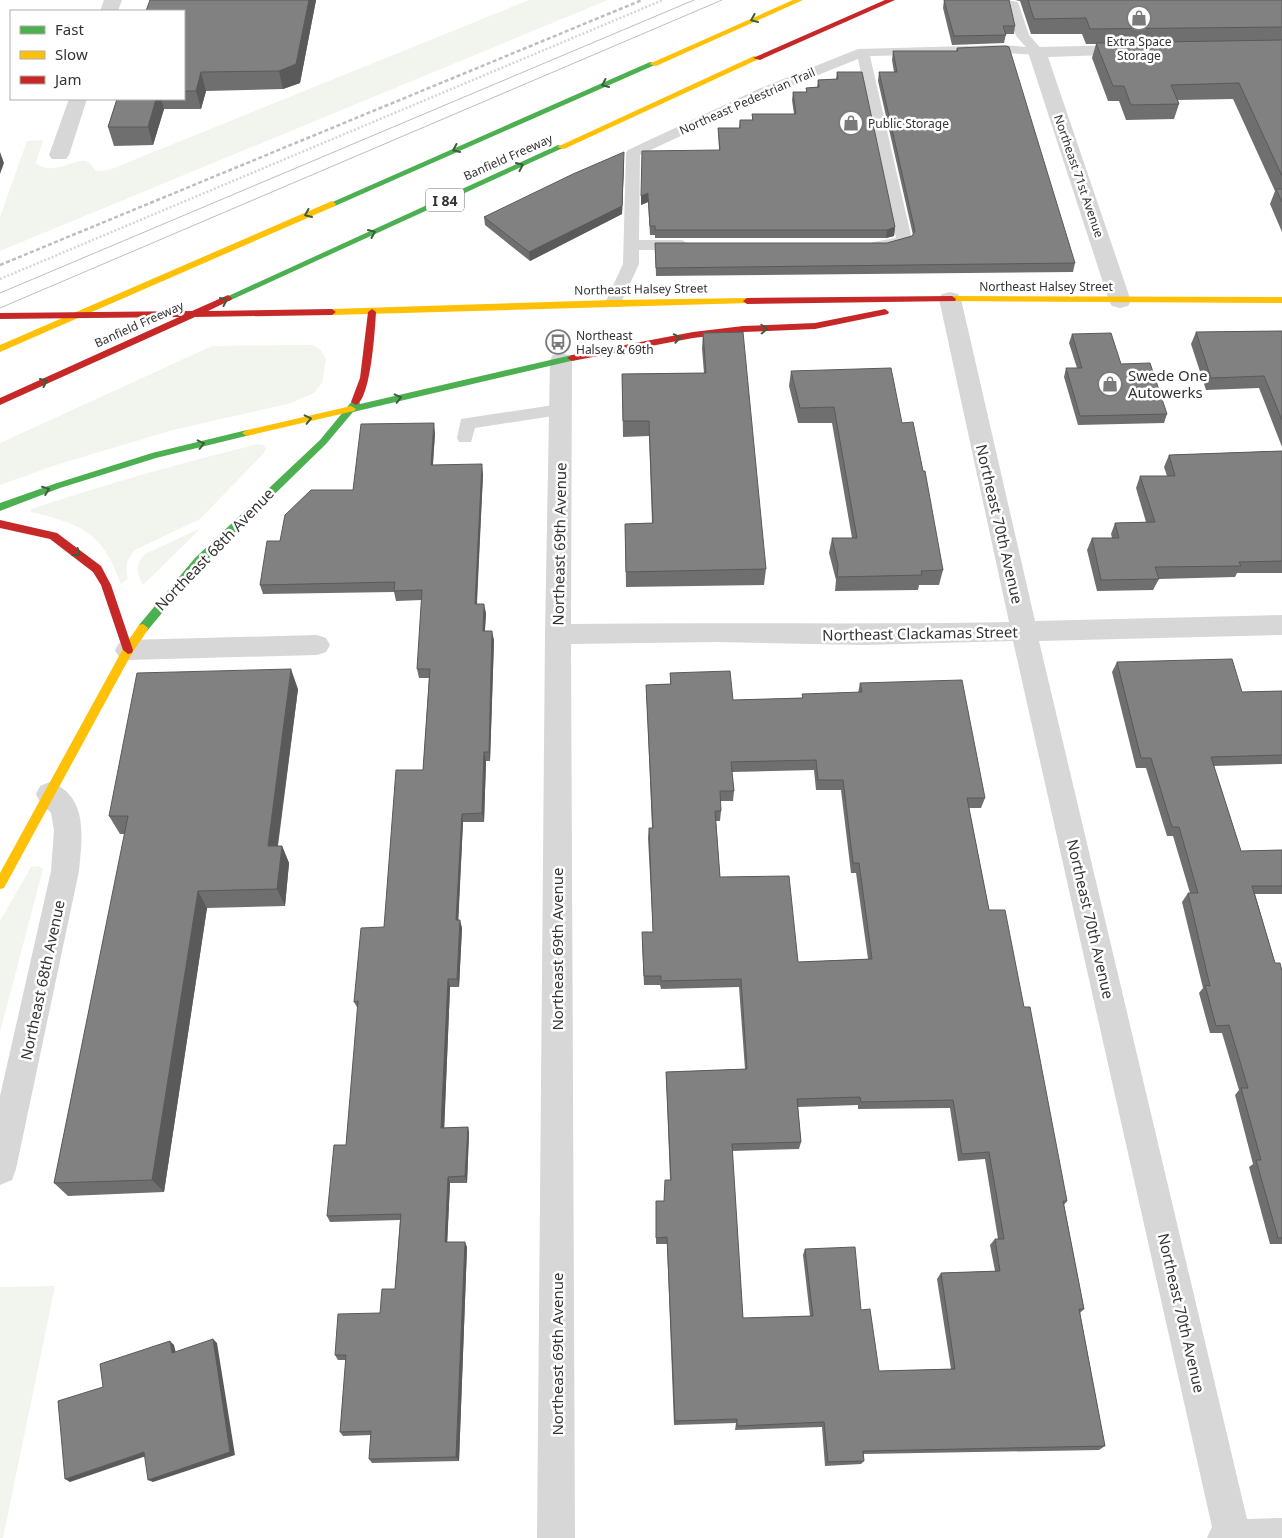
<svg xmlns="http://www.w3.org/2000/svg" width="1282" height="1538" viewBox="0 0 1282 1538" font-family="'Noto Sans',sans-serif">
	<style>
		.green { fill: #f1f5ed }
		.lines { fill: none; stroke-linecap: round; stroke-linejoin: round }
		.path { stroke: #d6d6d6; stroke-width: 2.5; stroke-dasharray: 2 2; stroke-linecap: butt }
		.lane { fill: #d7d7d7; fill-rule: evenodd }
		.street { fill: #d7d7d7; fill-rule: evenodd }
		.fast { fill: #4caf50; fill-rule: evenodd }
		.slow { fill: #ffc107; fill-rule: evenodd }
		.jam { fill: #c62828; fill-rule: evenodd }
		.tram { stroke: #bebebe; stroke-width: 1 }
		.rail { stroke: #bebebe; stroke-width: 2.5; stroke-dasharray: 4 2.5; stroke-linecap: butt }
		.wall { fill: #6f6f6f; fill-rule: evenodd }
		.shaded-wall { fill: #5a5a5a }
		.building { fill: #818181; stroke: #5a5a5a; fill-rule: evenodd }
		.oneway { stroke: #3c5e3d }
		.labels { text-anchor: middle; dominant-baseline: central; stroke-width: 5; stroke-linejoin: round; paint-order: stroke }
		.far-poi-label { font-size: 12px; fill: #333; stroke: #fff; text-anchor: start }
		.far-street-label { font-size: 12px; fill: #333; stroke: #fff }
		.shield { fill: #fff; stroke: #707070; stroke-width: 1 }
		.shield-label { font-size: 14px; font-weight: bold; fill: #333 }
		.poi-label { font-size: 15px; fill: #333; stroke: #fff; text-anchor: start }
		.street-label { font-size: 15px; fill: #333; stroke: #fff }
	</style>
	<rect width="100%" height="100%" fill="#fff"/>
	<!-- green -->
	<g class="green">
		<path d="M529,0h79l-608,251v-34l27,-76 16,-1 -7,23c18,15 42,-8 52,-1 3,2 5,6 8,9l13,-1z"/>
		<path d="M313,345l8,5 5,9 -4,24 -8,10 -23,10 -118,27 -114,34 -59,21v-42l212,-97z"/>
		<path d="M258,444l6,1 2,4 -3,5 -63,65 -65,31c-9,9 -10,17 -7,29l-7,5c-18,-52 -40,-60 -90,-72v-3c75,-25 150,-46 227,-65z"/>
		<path d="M201,528l-58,57c-7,-12 -8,-21 2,-31z"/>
		<path d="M39,866l4,3 -43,163v-111l31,-54z"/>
		<path d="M55,1286l-52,252h-3v-251z"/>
	</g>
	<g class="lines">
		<!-- path -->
		<path class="path" d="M0,279l663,-279"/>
		<!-- lane -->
		<g class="lane">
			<path d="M1007,0l11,2 11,33 15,17 -2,3 -38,-2 -134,3 42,184c-7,9 -34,15 -42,5l3,-3 23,-4 -38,-179 -92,37 -126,59 -1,85h43l8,5 -8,5h-43v14l-18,39 -2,4h-12l-2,-4 18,-39 3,-111 2,-3 128,-60 102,-41 146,-4 22,2 -10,-11 -10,-34z"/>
			<path d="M560,404l6,2 2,4 -2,4 -91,14 -4,14h-12l-2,-4 4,-19z"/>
		</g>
		<!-- street -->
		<g class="street">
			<path d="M104,0h18l-4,11h-18z"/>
			<path d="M1130,45l6,1 3,4 -3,4 -88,3 83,244 -3,5 -8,2 -8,-2 -3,-5 -81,-249 3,-4 6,-1z"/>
			<path d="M69,99h18l-18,56 -3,4h-14l-3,-4z"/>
			<path d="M950,292l8,2 3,5 74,322 247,-6v20l-243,6 208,878 35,-1v20h-75l5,-11 -199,-886 -148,4 -147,-3 -147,2 4,894h-38l8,-904 5,-274 3,-5 8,-2 8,2 3,5 -1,264c146,-2 292,1 438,-2l-70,-323 3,-5z"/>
			<path d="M317,635l9,3 4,7 -4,7 -9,3 -189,5 -9,-3 -4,-7 4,-7 9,-3z"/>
			<path d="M50,782c39,14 32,56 29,89l-63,298 -4,11 -12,5v-89l51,-225 3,-41 -3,-17 -11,-11 -4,-8 4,-8z"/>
		</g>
		<!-- fast -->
		<g class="fast">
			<path d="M650,62l7,2 -322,142 -3,1 -4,-3z"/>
			<path d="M558,145l7,2 -334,153 -3,1 -4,-3z"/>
			<path d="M572,355l5,3 -2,2 -222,52 -27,32 -123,120 -56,67h-8l-1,-3 1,-3 56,-67 125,-118 33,-40h6l1,4z"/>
			<path d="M247,430l3,1v4l-94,23 -96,30 -60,23v-8l54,-19 98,-31z"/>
		</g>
		<!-- slow -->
		<g class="slow">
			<path d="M793,0h10l-147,66 -7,-2z"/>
			<path d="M754,56l7,2 -197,91 -7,-2z"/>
			<path d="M332,201l4,3 -1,2 -335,146v-7z"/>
			<path d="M952,296l330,1v6l-333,-2 -1,-2z"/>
			<path d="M747,298l4,3 -1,2 -418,12 -4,-3 4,-3 281,-9z"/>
			<path d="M351,406l5,3 -2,2 -107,25 -5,-3 5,-3z"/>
			<path d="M143,624l5,4 -1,3 -15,22 -128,235 -4,1v-16l124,-226 15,-22z"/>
		</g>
		<!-- jam -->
		<g class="jam">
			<path d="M885,0h10l-135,60 -7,-2z"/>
			<path d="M228,295l4,3 -1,2 -23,11 124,-2 4,3 -4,3 -137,2 -195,88v-7l179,-81 -179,2v-6l192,-2z"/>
			<path d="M952,296l4,3 -1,2 -208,3 -4,-3 4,-3z"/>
			<path d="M372,309l4,3c-1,17 -5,87 -20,93l-5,-3 9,-24 8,-66z"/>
			<path d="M885,309l4,3 -1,2 -73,15 -72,3 -50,6 -121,23 -5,-3 5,-3 121,-23 50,-6 72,-3z"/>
			<path d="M0,520l57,13 44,33 10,19 22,65 -1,3 -4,1 -5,-4 -22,-65 -8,-13 -43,-33 -50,-11z"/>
		</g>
		<!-- tram -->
		<g class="tram">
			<path d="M0,293l694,-293"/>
			<path d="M0,308l722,-308"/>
		</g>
		<!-- rail -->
		<path class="rail" d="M0,265l642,-265"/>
	</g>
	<!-- wall -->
	<g class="wall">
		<path d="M150,0h166l-16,83 -17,6 -77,2 -5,18h-37l-11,36 -39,1 -6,-19 9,-28h67v-88h-38z"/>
		<path d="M944,0l71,26 -1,8h-8l-2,9 -52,2 -9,-37z"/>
		<path d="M1015,0h267v232l-12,-28 5,-13 -42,-92 -55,1 1,4 -5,15 -48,1 -7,-19h-11l-16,-43 4,-14h-10l-4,-10h-51l-11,-33z"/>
		<path d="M957,48l118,215 -2,9 -417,4 -1,-33h232l25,-7 1,-1 -35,-154 1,-9h15l-2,-12 1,-9h63z"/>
		<path d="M837,72l58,155 -1,9 -8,2h-231v-3h-5l-2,-33 -7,3 78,-55 -1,-22h21l1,-8h12v-6h42l-2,-14 1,-8h13v-4l11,-1 1,-7 18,-1z"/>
		<path d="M624,160l-2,54 -92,47 -45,-36 -1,-8z"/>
		<path d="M1282,331v116l-23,-59 -53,2 -15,-46 5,-12z"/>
		<path d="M703,333l63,236 -2,16 -138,2 -1,-63 27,-1 -3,-87 -26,1 -1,-63 82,-1 -2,-24z"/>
		<path d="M1072,334l49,30 46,50 -3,9 -86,2 -14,-48 2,-9h11l-8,-25z"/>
		<path d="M791,371l111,52 41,147 -4,15h-20l-1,5 -83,1 1,-11 -7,-27 3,-15h20l-20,-115h-34l-9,-37z"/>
		<path d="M435,433l-2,32 50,9 -6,130 9,9 -1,18 9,9 -4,121h-4l-2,61h-21l-5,98 4,8 -3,59h-9l-6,141 24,-1 1,6 -2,50h-17l-3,59 20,5 -8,214 -87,2 -3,-4 2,-24 -28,1 -3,-4 6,-72h-8l-3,-5 45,-42 15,-24 5,-69 -70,2 -3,-6 19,-71 12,-136 -4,-7 30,-75 39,-157 6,-92h-10l-2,-9 5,-69 -26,1 -2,-9 -131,2 -3,-9 20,-44 73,-51z"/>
		<path d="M1282,451v122h-45l-2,4 -76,2 -6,11 -56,1 -10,-41 5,-12h20l-1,-4 4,-11 31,-1 -10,-34 4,-12h27l-3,-9 5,-12z"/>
		<path d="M1117,662l125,30 40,-1v73l-68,2 27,85 41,-1v44h-27l20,69 7,8v273h-12l-21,-77 4,-3 -18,-69 4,-5 -17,-57h-12l-11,-40 4,-5 -21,-86 6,-9h2l-17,-57h-6l-21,-68h-10l-24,-96z"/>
		<path d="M670,673l63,27 69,-2v-4l56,-1 2,-10 125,115 -4,10h-12l20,102 35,97 43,194 -3,4 20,104 -4,4 25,133 -6,4 -236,4 1,7 -3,3 -36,2 -3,-39 -87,3 1,-7 -62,2 -7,-181h-11v-43h8l6,-21 -4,-108 79,-3 -6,-82 -78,2 -1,-4h-16l-2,-44 11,-9 -5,-94 1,-10h3l-6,-143 24,-1zM814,770l2,20h25l10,83h5l12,86 -70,3 -78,-85 -4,-56h4l1,-10 -1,-10h13l1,-10 -2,-19zM858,1105v4l92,-1 8,53 27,-2 13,80h-3l-5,6 5,26 -54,2 -4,6 14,90 -72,2 -18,-61 -56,-61 -2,6 7,61 -67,2 -11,-167 67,-2 2,-7 -3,-35z"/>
		<path d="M298,689l-20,157h4l7,17 -4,43 -78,2 -43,284 -96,4 -14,-13 71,-349h-5l-11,-18z"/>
	</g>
	<!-- shaded-wall -->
	<g class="shaded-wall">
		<path d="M309,0h7l-16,83 -17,6 -4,-18z"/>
		<path d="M201,72l5,19 -5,18 -5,-18z"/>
		<path d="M156,99h5l3,10 -11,36 -5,-18z"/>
		<path d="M0,152l4,11 -4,11z"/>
		<path d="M624,160l-2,54 -92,47 -1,-9z"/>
		<path d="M648,193v9l-7,3v-9z"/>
		<path d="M895,227l-1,9 -8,2 1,-8z"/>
		<path d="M434,423l1,10 -3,42 -1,-10z"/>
		<path d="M482,464l1,10 -7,140 -1,-10z"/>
		<path d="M484,604l2,9 -2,28 -1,-10z"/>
		<path d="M492,631l2,9 -4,121 -1,-9z"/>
		<path d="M291,669l7,20 -23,175 -7,-18z"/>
		<path d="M484,752l2,9 -2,61 -2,-9z"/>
		<path d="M462,814l1,8 -5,106 -2,-8z"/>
		<path d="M282,846l7,17 -4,43 -8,-17z"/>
		<path d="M198,891l9,17 -43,284 -12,-12z"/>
		<path d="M460,920l2,8 -3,59 -2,-8z"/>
		<path d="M448,979l2,8 -6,147 -3,-6z"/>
		<path d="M468,1127l1,6 -2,50 -2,-7z"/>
		<path d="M448,1177l2,6 -3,65 -2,-6z"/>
		<path d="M465,1242l2,5 -8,214 -3,-4z"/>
		<path d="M213,1339l4,4 18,112 -82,27 -5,-2z"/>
		<path d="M170,1341l4,4 3,12 -5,-4z"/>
		<path d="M144,1452l5,3 -79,27 -5,-3z"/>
	</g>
	<!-- building -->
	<g class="building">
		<path d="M150,0h159l-13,64 -17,7 -78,1 -5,19h-12v-80h-38z"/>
		<path d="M944,0h65l6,26h-12l3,9 -52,1z"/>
		<path d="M1028,0h254v27l-192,2 -4,-11 -52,1z"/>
		<path d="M1282,40v136l-43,-93 -68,2 8,19 -48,1 -7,-19h-11l-17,-43z"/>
		<path d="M1006,46l3,1 66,216 -419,5 -1,-25h232l25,-7 3,-5 -36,-159h18l-4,-21h65l-1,-3z"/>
		<path d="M837,72h25l33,155 -8,3h-232v-4h-5l-2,-33 -7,3 1,-45 78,-1 -2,-22h22v-8h13l-1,-6h44l-3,-22h14l-1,-4 13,-1 -1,-7 20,-1z"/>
		<path d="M117,99h39l-8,28h-40z"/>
		<path d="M624,152l-2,54 -93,46 -45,-35 89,-43z"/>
		<path d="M1276,189h6v13z"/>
		<path d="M1282,331v89l-18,-44 -53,2 -15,-46z"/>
		<path d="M743,332l23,237 -140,3 -1,-48 28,-1 -4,-102h-26l-1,-47 84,-1 -3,-40z"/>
		<path d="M1111,333l10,31 29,-1 17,51 -87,2 -14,-48h16l-10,-34z"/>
		<path d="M891,368l11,55 11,-1 10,49h2l18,99 -22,1 1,4 -85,2 1,-12 -6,-27h25l-23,-131 -34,1 -9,-37z"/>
		<path d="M434,423l-3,42 51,-1 -7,140h9l-1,27h9l-3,121h-5l-2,61 -20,1 -6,106h4l-3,59h-9l-7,149 27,-1 -3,49 -17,1 -3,65h20l-9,215 -87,2 2,-28 -31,1 6,-77h-11l3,-41 42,-1 2,-24h13l6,-75 -74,2 7,-71h12l12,-144 -4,1 7,-74 23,-1 12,-157h27l7,-101h-13l5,-79 -28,1 1,-9 -135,3 7,-44h13l5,-26 26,-25h42l8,-66z"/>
		<path d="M1282,451v110l-43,1 2,4 -86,1 4,12 -58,1 -9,-42h27l-4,-15 40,-1 -15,-46h35l-6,-21z"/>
		<path d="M1232,659l10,33 40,-1v64l-71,2 30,94 41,-1v36h-30l23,77h5l2,8v267h-4l-22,-78h5l-20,-72h7l-19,-63 -13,1 -11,-41 5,1 -22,-93h10l-19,-66h-7l-21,-69h-10l-24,-96z"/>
		<path d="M291,669l-23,177h14l-5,43 -79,2 -46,289 -98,3 74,-367h-19l28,-143z"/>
		<path d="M730,671l3,29 70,-2 -1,-4 60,-2 -2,-9 102,-3 23,118h-18l22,112h16l19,97h6l37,194h-4l21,108h-5l26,137 -242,5 1,10 -36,1 -4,-40 -87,4v-7l-62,2 -8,-184 -11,1v-37h8l1,-21h6l-5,-108 81,-3 -6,-90 -80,2v-5h-17l-2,-44h11l-4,-104h4l-7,-143 25,-1 -1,-11zM816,760l2,20h25l10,83h6l13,96 -74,3 -9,-86 -69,1 -5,-66h6l-1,-20h14l-3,-29zM860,1097l1,5 92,-2 9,54 27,-2 15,87h-9l5,32 -59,2 14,96 -76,2 -9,-62 -9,1 -6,-63 -50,2 8,67 -70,2 -11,-174 69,-2 -4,-43z"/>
		<path d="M213,1339l17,113 -82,28 -4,-28 -79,27 -7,-78 45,-14 -3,-23 70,-23 2,12z"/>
	</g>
	<!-- one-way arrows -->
	<defs><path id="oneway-chevron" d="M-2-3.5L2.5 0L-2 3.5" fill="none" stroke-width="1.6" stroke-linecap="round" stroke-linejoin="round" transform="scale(1.25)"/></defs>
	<g class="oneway">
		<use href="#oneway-chevron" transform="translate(754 19) rotate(157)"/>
		<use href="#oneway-chevron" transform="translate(605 84) rotate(156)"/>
		<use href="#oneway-chevron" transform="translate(456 149) rotate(156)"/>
		<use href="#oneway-chevron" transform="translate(520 166) rotate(-24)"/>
		<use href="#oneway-chevron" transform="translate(308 214) rotate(156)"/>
		<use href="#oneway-chevron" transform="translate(372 233) rotate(-24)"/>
		<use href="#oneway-chevron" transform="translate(224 301) rotate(-24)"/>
		<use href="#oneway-chevron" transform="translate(764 329) rotate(-2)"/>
		<use href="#oneway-chevron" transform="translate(677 338) rotate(-11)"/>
		<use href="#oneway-chevron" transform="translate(44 382) rotate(-24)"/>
		<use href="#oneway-chevron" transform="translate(398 398) rotate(-13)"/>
		<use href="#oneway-chevron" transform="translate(308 419) rotate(-13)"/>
		<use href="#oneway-chevron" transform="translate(201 444) rotate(-13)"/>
		<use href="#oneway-chevron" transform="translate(46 490) rotate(-21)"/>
		<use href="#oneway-chevron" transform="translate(77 553) rotate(37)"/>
	</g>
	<!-- icons -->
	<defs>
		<g id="shop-ring" transform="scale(1.25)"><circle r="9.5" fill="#fff" stroke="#7a7a7a" stroke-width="1.5"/><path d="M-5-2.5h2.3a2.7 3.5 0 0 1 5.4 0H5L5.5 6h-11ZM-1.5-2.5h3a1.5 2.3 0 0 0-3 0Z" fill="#7a7a7a"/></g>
		<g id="bus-ring" transform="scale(1.25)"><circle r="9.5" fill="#fff" stroke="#7a7a7a" stroke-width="1.5"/><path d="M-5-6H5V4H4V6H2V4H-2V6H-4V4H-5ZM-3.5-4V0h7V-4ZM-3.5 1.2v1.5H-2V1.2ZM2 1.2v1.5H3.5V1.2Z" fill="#7a7a7a"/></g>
	</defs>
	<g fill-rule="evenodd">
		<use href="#shop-ring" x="1139" y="18"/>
		<use href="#shop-ring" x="851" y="123"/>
		<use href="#bus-ring" x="558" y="342"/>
		<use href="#shop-ring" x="1110" y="384"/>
	</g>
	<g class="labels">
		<!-- far-poi labels -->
		<g class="far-poi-label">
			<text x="1139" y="41" text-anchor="middle">Extra Space<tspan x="1139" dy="14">Storage</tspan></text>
			<text x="868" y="123">Public Storage</text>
			<text x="576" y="335">Northeast<tspan x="576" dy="14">Halsey &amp; 69th</tspan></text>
		</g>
		<!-- far-street labels -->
		<g class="far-street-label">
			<text transform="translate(747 101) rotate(-24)">Northeast Pedestrian Trail</text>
			<text transform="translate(508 157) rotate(-24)">Banfield Freeway</text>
			<text transform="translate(1079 176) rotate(71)">Northeast 71st Avenue</text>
			<text x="1046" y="286">Northeast Halsey Street</text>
			<text transform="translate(641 289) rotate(-1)">Northeast Halsey Street</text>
			<text transform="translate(139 324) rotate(-24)">Banfield Freeway</text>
		</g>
		<!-- shield labels -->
		<rect class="shield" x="426" y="188.5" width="38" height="23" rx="4"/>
		<g class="shield-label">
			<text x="445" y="200">I 84</text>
		</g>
		<!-- poi labels -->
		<g class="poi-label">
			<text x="1128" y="375">Swede One<tspan x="1128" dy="17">Autowerks</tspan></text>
		</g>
		<!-- street labels -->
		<g class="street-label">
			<text transform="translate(1000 524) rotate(77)">Northeast 70th Avenue</text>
			<text transform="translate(559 544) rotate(-89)">Northeast 69th Avenue</text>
			<text transform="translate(214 549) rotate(-46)">Northeast 68th Avenue</text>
			<text transform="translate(920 633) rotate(-1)">Northeast Clackamas Street</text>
			<text transform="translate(1091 919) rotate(77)">Northeast 70th Avenue</text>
			<text transform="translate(557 949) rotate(-90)">Northeast 69th Avenue</text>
			<text transform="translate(42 980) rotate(-78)">Northeast 68th Avenue</text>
			<text transform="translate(1182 1313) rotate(77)">Northeast 70th Avenue</text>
			<text transform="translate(557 1354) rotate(-90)">Northeast 69th Avenue</text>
		</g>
	</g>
	<!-- legend -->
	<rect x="10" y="10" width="175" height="90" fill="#ffffff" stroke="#adadad"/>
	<rect x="20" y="26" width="25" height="8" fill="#4caf50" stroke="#adadad"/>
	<text x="55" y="35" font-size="15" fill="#333333">Fast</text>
	<rect x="20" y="51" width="25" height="8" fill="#ffc107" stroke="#adadad"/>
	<text x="55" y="60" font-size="15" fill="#333333">Slow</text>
	<rect x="20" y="76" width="25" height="8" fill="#c62828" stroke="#adadad"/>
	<text x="55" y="85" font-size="15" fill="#333333">Jam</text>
</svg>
